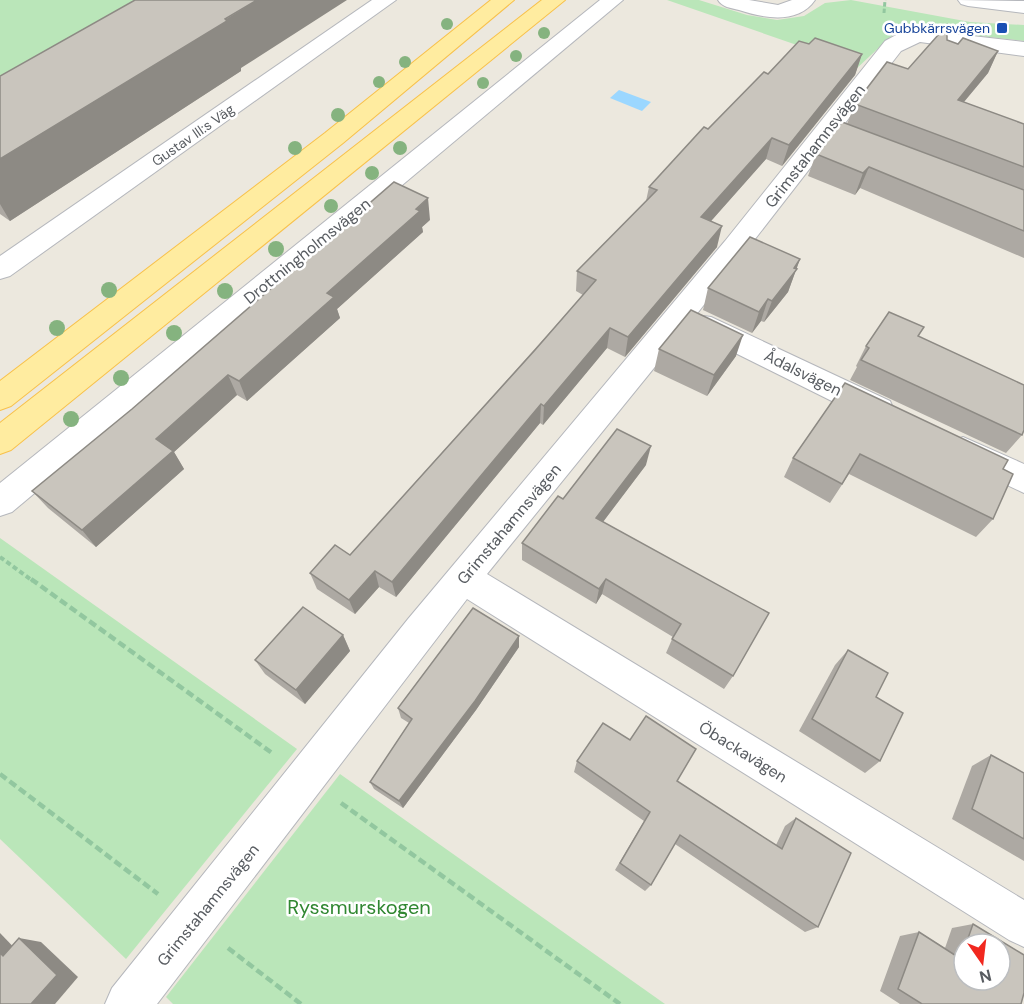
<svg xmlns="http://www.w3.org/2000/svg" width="1024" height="1004" viewBox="0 0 1024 1004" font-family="'DM Sans',sans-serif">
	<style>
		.green { fill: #bae6b9 }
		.water { fill: #9bd7ff }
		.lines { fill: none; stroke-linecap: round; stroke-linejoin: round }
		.minor-casing { stroke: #b5b7bc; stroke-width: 2 }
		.major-casing { stroke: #f8c14b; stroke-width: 2 }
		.path-far2 { stroke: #92c79f; stroke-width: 3; stroke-dasharray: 4.5 2; stroke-linecap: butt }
		.path-far1 { stroke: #92c79f; stroke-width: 4; stroke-dasharray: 5 3; stroke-linecap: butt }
		.path { stroke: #92c79f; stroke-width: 4.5; stroke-dasharray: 8 4; stroke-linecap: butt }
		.minor { fill: #fff; fill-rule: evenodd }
		.major { fill: #ffeca0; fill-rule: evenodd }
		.tree { fill: #85b37f }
		.wall { fill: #ada9a3; fill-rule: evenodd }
		.shaded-wall { fill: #8d8a84 }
		.building { fill: #c9c5bd; stroke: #8d8a84; stroke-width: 1.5 }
		.transit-dot { fill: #1a4fb4; stroke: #fff; stroke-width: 2 }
		.labels { text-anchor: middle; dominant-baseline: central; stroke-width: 5; stroke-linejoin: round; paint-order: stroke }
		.far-transit-label { font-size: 14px; fill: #164399; stroke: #fff; text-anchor: end }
		.far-street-label { font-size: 14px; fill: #585c61; stroke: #fff }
		.street-label { font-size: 16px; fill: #585c61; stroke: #fff }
		.near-park-label { font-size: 20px; fill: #308731; stroke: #fff }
	</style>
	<rect width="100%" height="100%" fill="#ece8de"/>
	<!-- green -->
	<g class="green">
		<path d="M0,0h181l-181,111z"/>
		<path d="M667,0h32l48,15 30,5 27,-4 21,-13 26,-3 119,22 54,3v16l-123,-14 -46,43 -6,-7z"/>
		<path d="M0,538l297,211 -171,210 -126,-120z"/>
		<path d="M340,774l325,230h-492l-7,-7z"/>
	</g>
	<!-- water -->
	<path class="water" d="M619,90l32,12 -9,9 -32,-13z"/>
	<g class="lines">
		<!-- minor casing -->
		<g class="minor-casing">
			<g id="minor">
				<path d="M372,0h24l-386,276 -10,3v-23z"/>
				<path d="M600,0h23l-611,512 -12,4v-33z"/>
				<path d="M718,0h31l29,5 14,-5h23c-17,25 -52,18 -76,10 -8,-2 -17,-3 -21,-10z"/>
				<path d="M958,0l66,1v12l-56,-7 -7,-2z"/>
				<path d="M920,30l104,12v14l-104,-14 -19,9 -205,264 15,2 179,84 4,9 -4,9 -11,3 -11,-3 -177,-88 -3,-5 -201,248 537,326v47l-15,-7 -542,-341 -310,405h-52l7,-16 296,-369 317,-378 160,-200 13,-7z"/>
				<path d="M963,437l61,27v29l-72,-34 -5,-9 5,-9z"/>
			</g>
		</g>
		<!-- major casing -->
		<g class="major-casing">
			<g id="major">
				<path d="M491,0h23l-171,143 -332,263 -11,4v-29l325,-248z"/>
				<path d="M542,0h23l-554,450 -11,4v-31z"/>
			</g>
		</g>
		<!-- path-far2 -->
		<path class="path-far2" d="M884,13l1,-13"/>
		<!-- path-far1 -->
		<path class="path-far1" d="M0,557l33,24"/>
		<!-- path -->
		<g class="path">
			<path d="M31,579l241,174"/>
			<path d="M0,774l158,120"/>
			<path d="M341,803l279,201"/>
			<path d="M228,948l73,56"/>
		</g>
		<!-- minor -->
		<use href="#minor" class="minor"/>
		<!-- major -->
		<use href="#major" class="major"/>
	</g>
	<!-- trees -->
	<g class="tree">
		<circle cx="447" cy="24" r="6"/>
		<circle cx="544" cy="33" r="6"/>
		<circle cx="516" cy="56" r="6"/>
		<circle cx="405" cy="62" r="6"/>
		<circle cx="379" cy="82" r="6"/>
		<circle cx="483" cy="83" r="6"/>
		<circle cx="338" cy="115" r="7"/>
		<circle cx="295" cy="148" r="7"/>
		<circle cx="400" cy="148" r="7"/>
		<circle cx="372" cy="173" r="7"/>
		<circle cx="331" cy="206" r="7"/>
		<circle cx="276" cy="249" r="8"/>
		<circle cx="109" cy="290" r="8"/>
		<circle cx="225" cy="291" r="8"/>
		<circle cx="57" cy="328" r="8"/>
		<circle cx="174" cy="333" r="8"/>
		<circle cx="121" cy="378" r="8"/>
		<circle cx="71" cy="419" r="8"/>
	</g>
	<!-- wall -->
	<g class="wall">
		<path d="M947,40l11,4 40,7 -10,22 -24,29 60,22v134l-164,-70 -5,7 -47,-19 8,-22 31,-30 8,-20 53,-35z"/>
		<path d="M809,44l53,10 -7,21 -73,91 -16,-7 -55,62 6,26 -92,110 -18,-9 -64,77 -3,-2 -144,174 -17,-10 -24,27 -38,-25 -7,-16 40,-18 233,-260 -7,-4 1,-20 69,-70 3,-14 59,-58 60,-55z"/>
		<path d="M241,68v3l-231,150 -10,-7v-138z"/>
		<path d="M430,220l-8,7 1,5 -86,77 3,9 -93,83 -10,-6 -63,57 10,17 -88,78 -48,-39 -16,-17z"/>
		<path d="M800,259l-12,33 -24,30 -3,-1 -9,12 -49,-23 5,-22z"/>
		<path d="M919,336l103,99 -16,18 -156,-73 7,-13 -1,-1 10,-20z"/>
		<path d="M659,349l77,7 -29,40 -53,-25z"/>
		<path d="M845,383l158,86 -10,50 -17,18 -127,-63 -19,29 -46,-26 9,-19z"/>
		<path d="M646,465l-43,57 130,154 -9,13 -58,-36 7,-16 -71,-43 -6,10 -74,-44v-17z"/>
		<path d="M343,635l7,16 -45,53 -40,-30 -10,-14z"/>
		<path d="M519,636v11l-43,63 -73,98 -29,-19 -4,-7 39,-59 -8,-5 -3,-10z"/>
		<path d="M848,650l28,47 4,64 -15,12 -66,-42 36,-66z"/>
		<path d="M991,755l33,18v88l-72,-42 20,-53z"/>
		<path d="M577,761l100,20 99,64 9,-19 11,-8 22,109 -13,5 -130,-88 -24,41 -6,6 -30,-21 29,-49 -70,-49z"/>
		<path d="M973,924l51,31v38l-3,11h-121l-20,-13 20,-55 19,-4 26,16 7,-20zM964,944h36v36h-36z"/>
	</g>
	<!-- shaded-wall -->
	<g class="shaded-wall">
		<path d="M257,0h90l-106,68v3l-231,150 -10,-17v-45z"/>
		<path d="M998,51l-10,22 -41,49 11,-22z"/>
		<path d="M862,54l-7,21 -73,91 7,-21z"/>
		<path d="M772,138l-6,21 -70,79 5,-21z"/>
		<path d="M869,167l-9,21 -5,7 8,-22z"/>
		<path d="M428,198l2,22 -8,7 1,5 -86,77 3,9 -93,83 -8,-20 88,-88z"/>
		<path d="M722,226l-5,21 -92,110 3,-20z"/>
		<path d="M800,259l-12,33 -24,30 8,-21z"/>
		<path d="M768,299l-7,22 -9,12 7,-21z"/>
		<path d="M610,328l-3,20 -64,77 1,-19z"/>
		<path d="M743,335l-7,21 -29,40 7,-21z"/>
		<path d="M228,375l9,20 -63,57 10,17 -88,78 -14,-17 74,-91z"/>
		<path d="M541,404l-1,19 -144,174 -4,-15z"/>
		<path d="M651,446l-5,19 -53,70 3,-17z"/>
		<path d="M375,571l4,16 -24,27 -6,-14z"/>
		<path d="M606,579l-4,15 -6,10 3,-15z"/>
		<path d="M343,635l7,16 -45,53 -9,-14z"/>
		<path d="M519,636v11l-43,63 -73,98 -4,-7z"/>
		<path d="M0,933l26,27 -23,-4 -3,-3z"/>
		<path d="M19,938l22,4 37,35 -23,27h-24z"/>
	</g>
	<!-- building -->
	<g class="building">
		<path d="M135,0h122l-32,19 2,2 -227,138v-83z"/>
		<path d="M947,25v15l11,4 5,-6 35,13 -40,49 66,24v43l-169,-63 32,-42 21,7z"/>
		<path d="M815,38l47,16 -73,91 -17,-7 -71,79 21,9 -94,111 -18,-9 -66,78 -3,-2 -149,178 -17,-11 -26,29 -39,-27 25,-28 15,10 185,-205 61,-70 -19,-9 80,-81 -8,-3 55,-60 4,2 56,-57 4,2 31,-33 10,3z"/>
		<path d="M842,122l182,68v41l-155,-64 -6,6 -47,-19z"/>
		<path d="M394,182l34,16 -12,11 4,2 -93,82 7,4 -95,84 -11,-6 -72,64 17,12 -91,79 -50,-39 100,-82z"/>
		<path d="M750,237l50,22 -6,9 3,1 -25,32 -4,-2 -9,13 -51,-24z"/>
		<path d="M691,310l52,25 -29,40 -55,-26z"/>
		<path d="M889,312l35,15 -6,9 106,49v45l-2,5 -161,-75 8,-12 -3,-2z"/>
		<path d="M845,383l163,77 -5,9 10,5 -20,45 -133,-65 -18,30 -49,-26z"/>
		<path d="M617,429l34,17 -55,72 173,95 -36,63 -61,-37 9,-15 -75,-45 -7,10 -77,-46 36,-47 5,3z"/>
		<path d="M303,607l40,28 -47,55 -41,-30z"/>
		<path d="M473,608l46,28 -44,65 -76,100 -29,-19 42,-63 -14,-11z"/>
		<path d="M848,650l40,23 -12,24 27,16 -23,48 -68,-42z"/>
		<path d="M646,716l50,33 -19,32 105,68 14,-31 55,35 -33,74 -138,-92 -29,50 -31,-22 30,-51 -73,-51 26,-38 27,17z"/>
		<path d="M991,755l33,18v66l-52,-30z"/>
		<path d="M973,924l51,31v38l-3,11h-99l-24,-15 21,-57 42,27 3,-9v30h36v-36h-34z"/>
		<path d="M19,938l38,37 -26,29h-31v-51l3,3z"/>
	</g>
	<!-- markers -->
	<rect class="transit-dot" x="996" y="22" width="12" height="12" rx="3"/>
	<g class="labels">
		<!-- far-transit labels -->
		<g class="far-transit-label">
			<text x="990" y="28">Gubbkärrsvägen</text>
		</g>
		<!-- far-street labels -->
		<g class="far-street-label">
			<text transform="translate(193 135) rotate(-35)">Gustav III:s Väg</text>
		</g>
		<!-- street labels -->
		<g class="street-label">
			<text transform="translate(815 146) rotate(-52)">Grimstahamnsvägen</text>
			<text transform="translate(307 251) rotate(-39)">Drottningholmsvägen</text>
			<text transform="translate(803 373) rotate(26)">Ådalsvägen</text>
			<text transform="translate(509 524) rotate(-50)">Grimstahamnsvägen</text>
			<text transform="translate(743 752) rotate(32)">Öbackavägen</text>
			<text transform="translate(208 905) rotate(-51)">Grimstahamnsvägen</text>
		</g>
		<!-- near-park labels -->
		<g class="near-park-label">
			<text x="359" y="907">Ryssmurskogen</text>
		</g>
	</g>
	<!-- north arrow -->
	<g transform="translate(982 962) rotate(166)"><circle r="28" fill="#ffffff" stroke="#bcbec0" stroke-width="1.5"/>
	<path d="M0-4.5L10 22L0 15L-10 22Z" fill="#f1281f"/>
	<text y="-9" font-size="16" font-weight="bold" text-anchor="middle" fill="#585c61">N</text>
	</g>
</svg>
